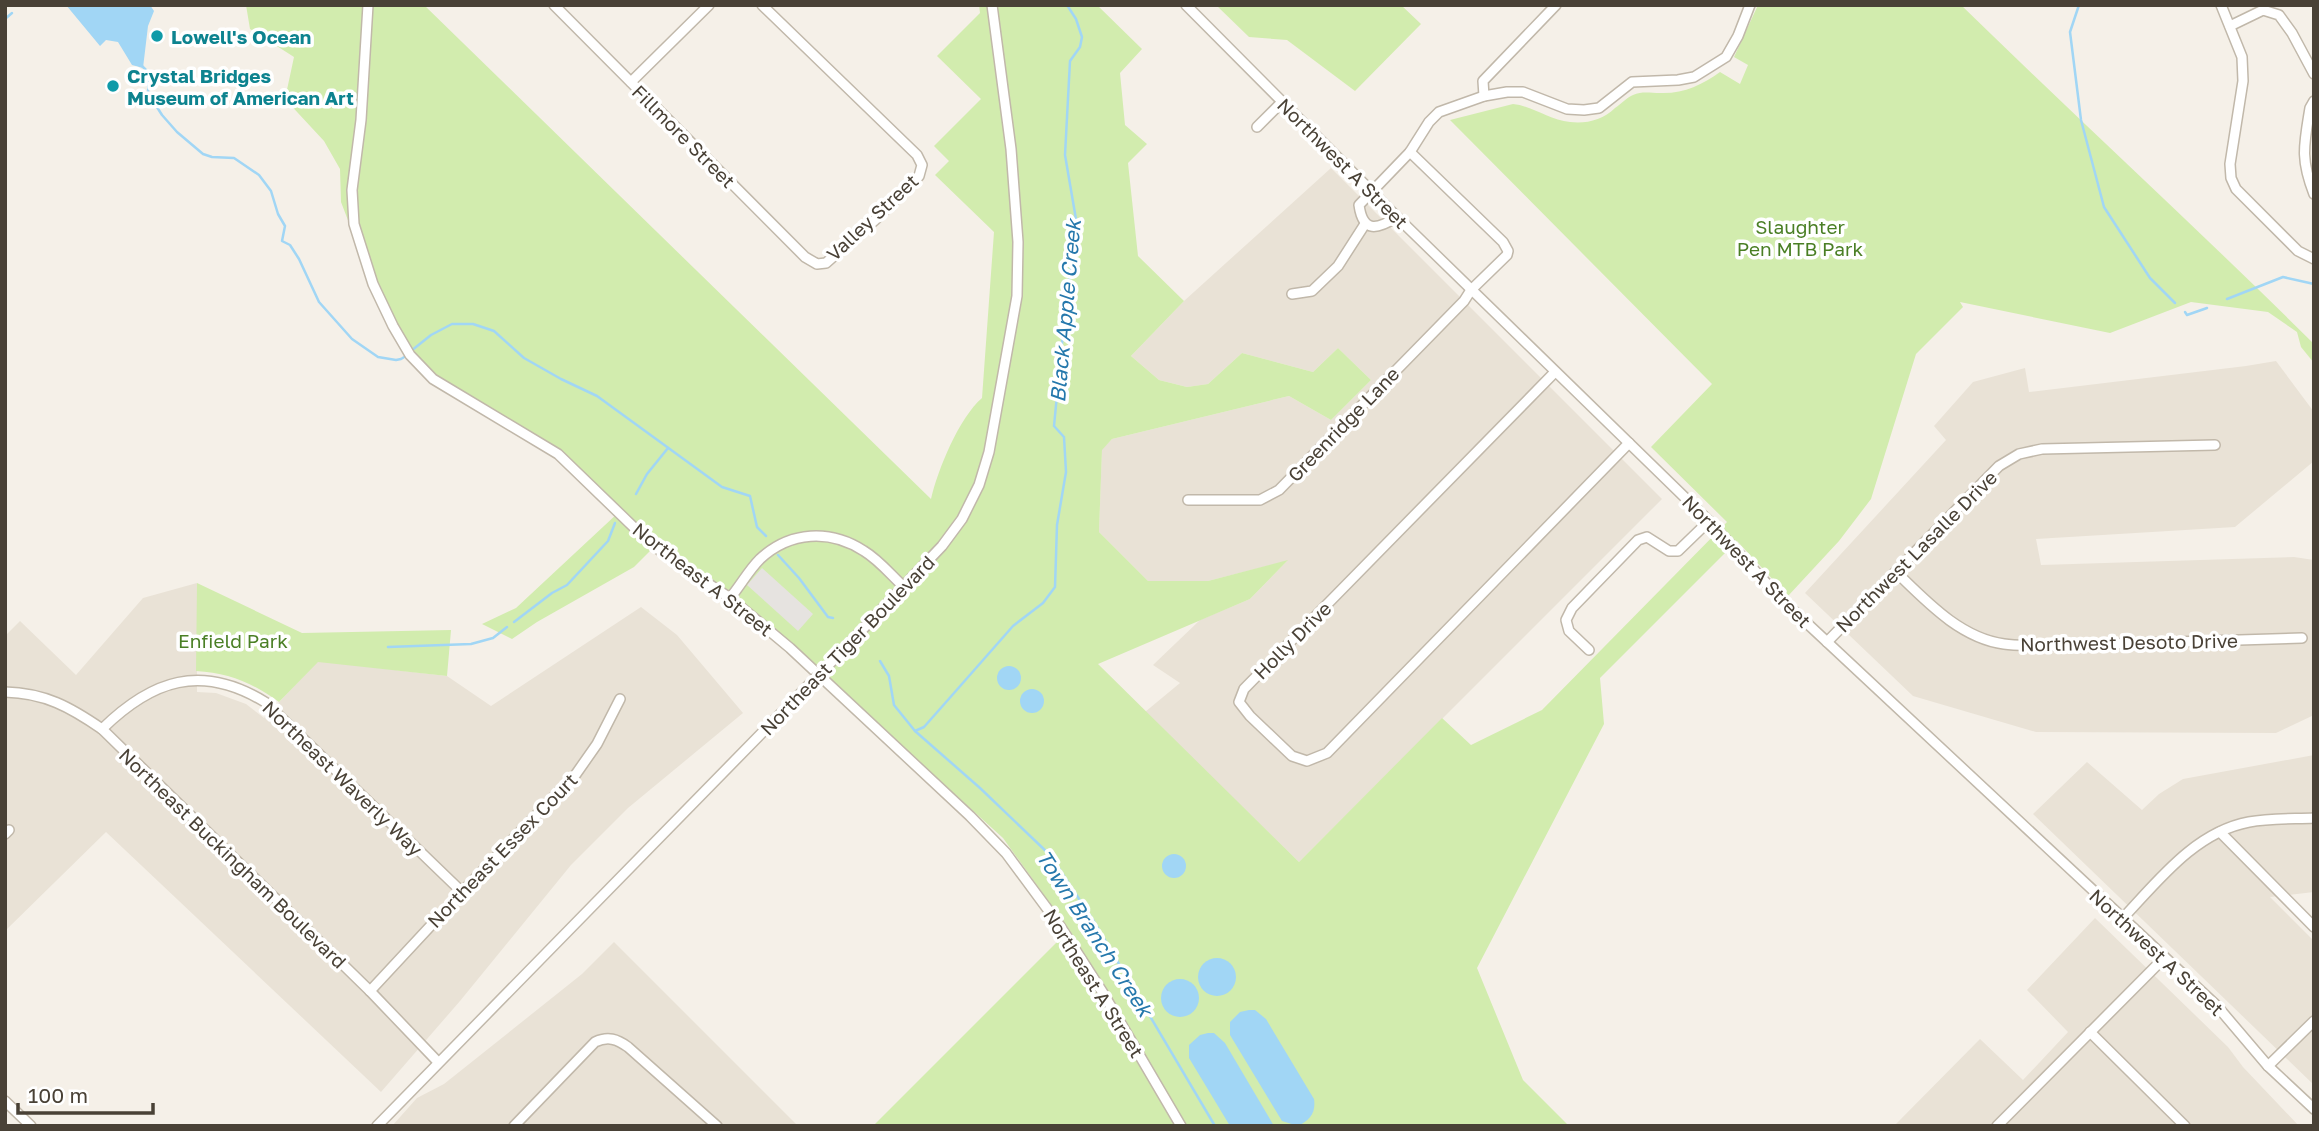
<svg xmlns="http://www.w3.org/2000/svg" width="2319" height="1131" viewBox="0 0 2319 1131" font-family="'Golos Text',sans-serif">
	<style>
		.residential { fill: #e9e2d6 }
		.green { fill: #d2ecae }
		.parking { fill: #e6e3e0 }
		.water { fill: #a1d6f5 }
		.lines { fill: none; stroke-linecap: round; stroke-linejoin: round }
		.stream { stroke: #a1d6f5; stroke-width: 2.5 }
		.minor-casing { stroke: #c1b8aa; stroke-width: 12 }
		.minor { stroke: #fff; stroke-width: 9 }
		.minor-bridge-casing { stroke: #c1b8aa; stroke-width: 12; stroke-linecap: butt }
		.minor-bridge { stroke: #fff; stroke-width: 9 }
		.culture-dot { fill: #0f9aa8; stroke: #fff; stroke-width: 2.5 }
		.labels { text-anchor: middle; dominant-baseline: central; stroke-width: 7; stroke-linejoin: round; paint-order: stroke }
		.culture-label { font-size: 19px; font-weight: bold; fill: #0d838f; stroke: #fff; text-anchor: start }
		.street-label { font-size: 19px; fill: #494136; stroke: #fff }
		.park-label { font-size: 19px; fill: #4a7f25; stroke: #fff }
		.water-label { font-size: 21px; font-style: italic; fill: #2578ac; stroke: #fff }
	</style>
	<rect width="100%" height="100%" fill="#f5f0e8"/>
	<!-- residential -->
	<g class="residential">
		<path d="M1331,168l331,331 -363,363 -154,-150 35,-29 -27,-18 47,-45 50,-21 37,-38 -79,20h-60l-49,-49 3,-83 10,-10 177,-43 42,24 40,-40 -33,-32 -25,24 -71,-19 -34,31 -21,3 -28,-7 -28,-24 53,-55z"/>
		<path d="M2276,361l38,51v49l-79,66 -199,12 5,26 253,-8 20,3v155l-38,18 -240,-1 -123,-36 -108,-103 141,-153 -12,-14 39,-44 52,-14 4,24 217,-26z"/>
		<path d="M197,583v109l19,1 30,11 18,14 54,-57 129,15 44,30 150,-99 36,28 66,78 -115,95 -57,57 -111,136 -79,91 -275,-260 -101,99v-295l15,-15 56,54 67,-77z"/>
		<path d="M2314,755v137l-44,5 44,44v144l-281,-271 54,-52 55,48 17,-16 24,-15z"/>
		<path d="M2095,918l133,129 15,20 56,59h-405l86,-87 43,41 45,-48 -41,-42z"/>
		<path d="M614,942l184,184h-406l25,-28 27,-14 138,-110z"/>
	</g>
	<!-- green -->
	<g class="green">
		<path d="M246,5h178l507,494c7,-30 28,-81 51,-101l12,-166 -59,-57 14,-14 -15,-15 47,-47 -44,-43 43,-43 -1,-8h118l45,44 -22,24 5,52 22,19 -19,19 10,93 46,45 -53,55 28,24 28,7 21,-3 34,-31 71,19 25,-24 33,32 -40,40 -42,-24 -177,43 -10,11 -3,82 49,49h60l80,-21 -38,39 -152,65 201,198 143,-144 29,27 71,-35 185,-188 -76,-75 61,-63 -262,-264 63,-16c20,2 36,16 57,18 16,2 33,-2 45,-14 6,-4 11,-10 18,-13 9,-4 17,-2 27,-2 23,1 42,-8 60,-21l20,12 8,-19 -14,-8 24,-52h203c117,114 237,224 353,339v19l-13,-16 -4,-15 -29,-20 -77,-10 -81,31 -150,-31 3,5 -47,47 -45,145 -32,42 -51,55 -51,-55 -137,137 4,46 -127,244 46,112 46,46h-696l196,-196 -66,-92 -161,-146 -135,-104 6,-9h-8l-48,-35 -23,23 -97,55 -25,17 -30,-15 34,-16 103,-96 -62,-57 -131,-84 -41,-54 -44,-115 -1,-33 -16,-28 -39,-42 9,-42 -44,-28z"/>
		<path d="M1216,5h185l20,19 -66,67 -68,-51 -38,-3z"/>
		<path d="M197,583l105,50 149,-3 -4,46 -129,-14 -39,40c-26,-19 -50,-29 -83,-31z"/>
	</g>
	<!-- parking -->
	<path class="parking" d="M762,568l51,46 -15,17 -51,-46z"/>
	<!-- water -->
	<g class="water">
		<path d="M66,5h84l4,6 -6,15 -5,42 -11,-3 -14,-23 -12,-2 -6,6z"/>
		<circle cx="1009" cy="678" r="12"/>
		<circle cx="1032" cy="701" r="12"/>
		<circle cx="1174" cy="866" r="12"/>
		<circle cx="1217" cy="977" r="19"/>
		<circle cx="1180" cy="998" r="19"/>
		<path d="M1249,1010h6l11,9 48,80c2,14 -4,21 -16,27l-16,-5 -52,-86v-13l10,-10z"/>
		<path d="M1208,1033h6l11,10 49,83h-44l-41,-68v-13l11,-10z"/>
	</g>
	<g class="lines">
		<!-- stream -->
		<g class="stream">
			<path d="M2079,5l-9,27 11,88 23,87 46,71 25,25"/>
			<path d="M5,19l7,-6"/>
			<path d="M142,66l7,7 -1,20 14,22 15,17 26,22 9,3 22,1 25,17 12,16 7,23 7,12 -3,15 8,4 9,14 20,43 33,37 26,18 18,3 5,-1 5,-3"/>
			<path d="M2227,299l56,-22 31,7"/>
			<path d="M2185,312l2,3 20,-7"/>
			<path d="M411,351l20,-16 21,-11h21l21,7 30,27 37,21 36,17 125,91 28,9 7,31 9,9"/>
			<path d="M636,494l11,-20 21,-26"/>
			<path d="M778,555l21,23 29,39 5,1"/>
			<path d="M514,622l38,-29 15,-8 41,-44 7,-18"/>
			<path d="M388,647l83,-3 22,-6 14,-11"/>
			<path d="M880,661l9,15 5,29 21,26 65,57 70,67 43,65 122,206"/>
			<path d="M915,731l9,-4 23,-26 66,-75 30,-23 12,-16 2,-62 9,-53 -2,-35 -10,-11 12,-124 11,-77 -12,-70 5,-94 10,-14 2,-10 -6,-18 -9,-14"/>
		</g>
		<!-- minor casing -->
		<g class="minor-casing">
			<g id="minor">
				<path d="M368,5l-7,115 -9,70 2,34 19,60 20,42 17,29 23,24 125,75 90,87 23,18 59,39 60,50 180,168 36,37 54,73 43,67 78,133"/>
				<path d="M554,5l251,252 12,7 9,-1 49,-43 44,-44 3,-11 -5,-10 -155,-150"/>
				<path d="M1186,5l211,212 312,304 72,78 436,407 51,60 46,43"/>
				<path d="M2221,5l21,52 1,24 -13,83 1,14 5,11 62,62 16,8"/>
				<path d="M2230,26l33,-16 16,5 13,18 22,41"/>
				<path d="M631,82l78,-77"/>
				<path d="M1484,96l-1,-15 73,-76"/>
				<path d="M2314,101l-4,7c-6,37 -10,50 4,86"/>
				<path d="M1257,127l25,-25"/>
				<path d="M1397,217c-19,12 -34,17 -38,-12l51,-53 19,-30 10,-10 45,-16 23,-4h16l44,17 17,1 15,-2 33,-26 46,-2 16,-3 32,-20 12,-21 12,-31"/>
				<path d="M1292,294l20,-3 26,-25 27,-42"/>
				<path d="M1555,372l-311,317 -5,13 11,14 42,40 15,5 20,-8 302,-310"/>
				<path d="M1188,500h72l19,-10 185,-189 7,-11 36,-35 1,-4 -5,-9 -93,-90"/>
				<path d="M1896,572c30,29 64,66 108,72 13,2 26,1 39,2l259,-8"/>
				<path d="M730,598c11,-13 18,-27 30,-39 30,-28 70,-30 104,-8 15,9 27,24 40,36"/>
				<path d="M1827,642l172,-176 20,-12 23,-5 173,-4"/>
				<path d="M1589,650l-20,-19 -3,-11 6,-12 66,-68 9,-3 22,14h9l31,-30"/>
				<path d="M842,651l100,-105 20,-27 17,-34 10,-33 28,-156 1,-54 -7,-93 -19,-144"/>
				<path d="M5,692c40,1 65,15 97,37l268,262 68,71"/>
				<path d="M102,729c50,-49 99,-66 163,-27l197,190"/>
				<path d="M2220,832l94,95"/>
				<path d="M5,834l4,-4"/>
				<path d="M2122,919c36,-38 73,-87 127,-97 21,-4 44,-3 65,-4"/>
				<path d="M370,991l92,-99 114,-118 21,-30 23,-45"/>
				<path d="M2090,1032l95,94"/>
				<path d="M2268,1066l46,-45"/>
				<path d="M5,1101l26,25"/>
				<path d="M377,1126l422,-431"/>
				<path d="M514,1126l81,-84c13,-6 22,-3 33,5l89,79"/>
				<path d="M1997,1126l167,-168"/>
			</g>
		</g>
		<!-- minor -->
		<use href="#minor" class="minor"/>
		<!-- minor-bridge casing -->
		<g class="minor-bridge-casing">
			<path id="minor-bridge" d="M799,695l43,-44"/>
		</g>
		<!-- minor-bridge -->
		<use href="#minor-bridge" class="minor-bridge"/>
	</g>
	<!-- markers -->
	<g class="culture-dot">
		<circle cx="157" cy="36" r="7"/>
		<circle cx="113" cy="86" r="7"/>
	</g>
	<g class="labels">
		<!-- culture labels -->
		<g class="culture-label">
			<text x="171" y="36">Lowell's Ocean</text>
			<text x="127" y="75">Crystal Bridges<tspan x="127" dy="22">Museum of American Art</tspan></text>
		</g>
		<!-- street labels -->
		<g class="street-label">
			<text transform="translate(684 136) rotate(45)">Fillmore Street</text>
			<text transform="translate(1343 163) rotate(45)">Northwest A Street</text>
			<text transform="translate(872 217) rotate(-43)">Valley Street</text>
			<text transform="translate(1343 424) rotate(-46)">Greenridge Lane</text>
			<text transform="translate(1916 551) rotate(-45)">Northwest Lasalle Drive</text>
			<text transform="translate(1747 561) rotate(46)">Northwest A Street</text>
			<text transform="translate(703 579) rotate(38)">Northeast A Street</text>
			<text transform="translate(1292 640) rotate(-45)">Holly Drive</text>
			<text transform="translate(2129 642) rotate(-1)">Northwest Desoto Drive</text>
			<text transform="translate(847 645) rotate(-46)">Northeast Tiger Boulevard</text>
			<text transform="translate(343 778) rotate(44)">Northeast Waverly Way</text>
			<text transform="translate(502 850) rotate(-46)">Northeast Essex Court</text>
			<text transform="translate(233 858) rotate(44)">Northeast Buckingham Boulevard</text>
			<text transform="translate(2157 952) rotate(43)">Northwest A Street</text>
			<text transform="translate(1094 983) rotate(58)">Northeast A Street</text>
		</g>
		<!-- park labels -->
		<g class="park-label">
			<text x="1800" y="226">Slaughter<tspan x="1800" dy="22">Pen MTB Park</tspan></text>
			<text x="233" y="640">Enfield Park</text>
		</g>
		<!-- water labels -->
		<g class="water-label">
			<text transform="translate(1065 311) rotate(-85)">Black Apple Creek</text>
			<text transform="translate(1095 933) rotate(57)">Town Branch Creek</text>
		</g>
	</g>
	<!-- border -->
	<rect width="2319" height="1131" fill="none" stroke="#494136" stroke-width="14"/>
	<!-- scale -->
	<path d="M18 1103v10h135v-10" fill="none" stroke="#494136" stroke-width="3.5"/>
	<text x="28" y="1103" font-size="21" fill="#494136" stroke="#ffffff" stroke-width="5" paint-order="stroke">100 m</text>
</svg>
